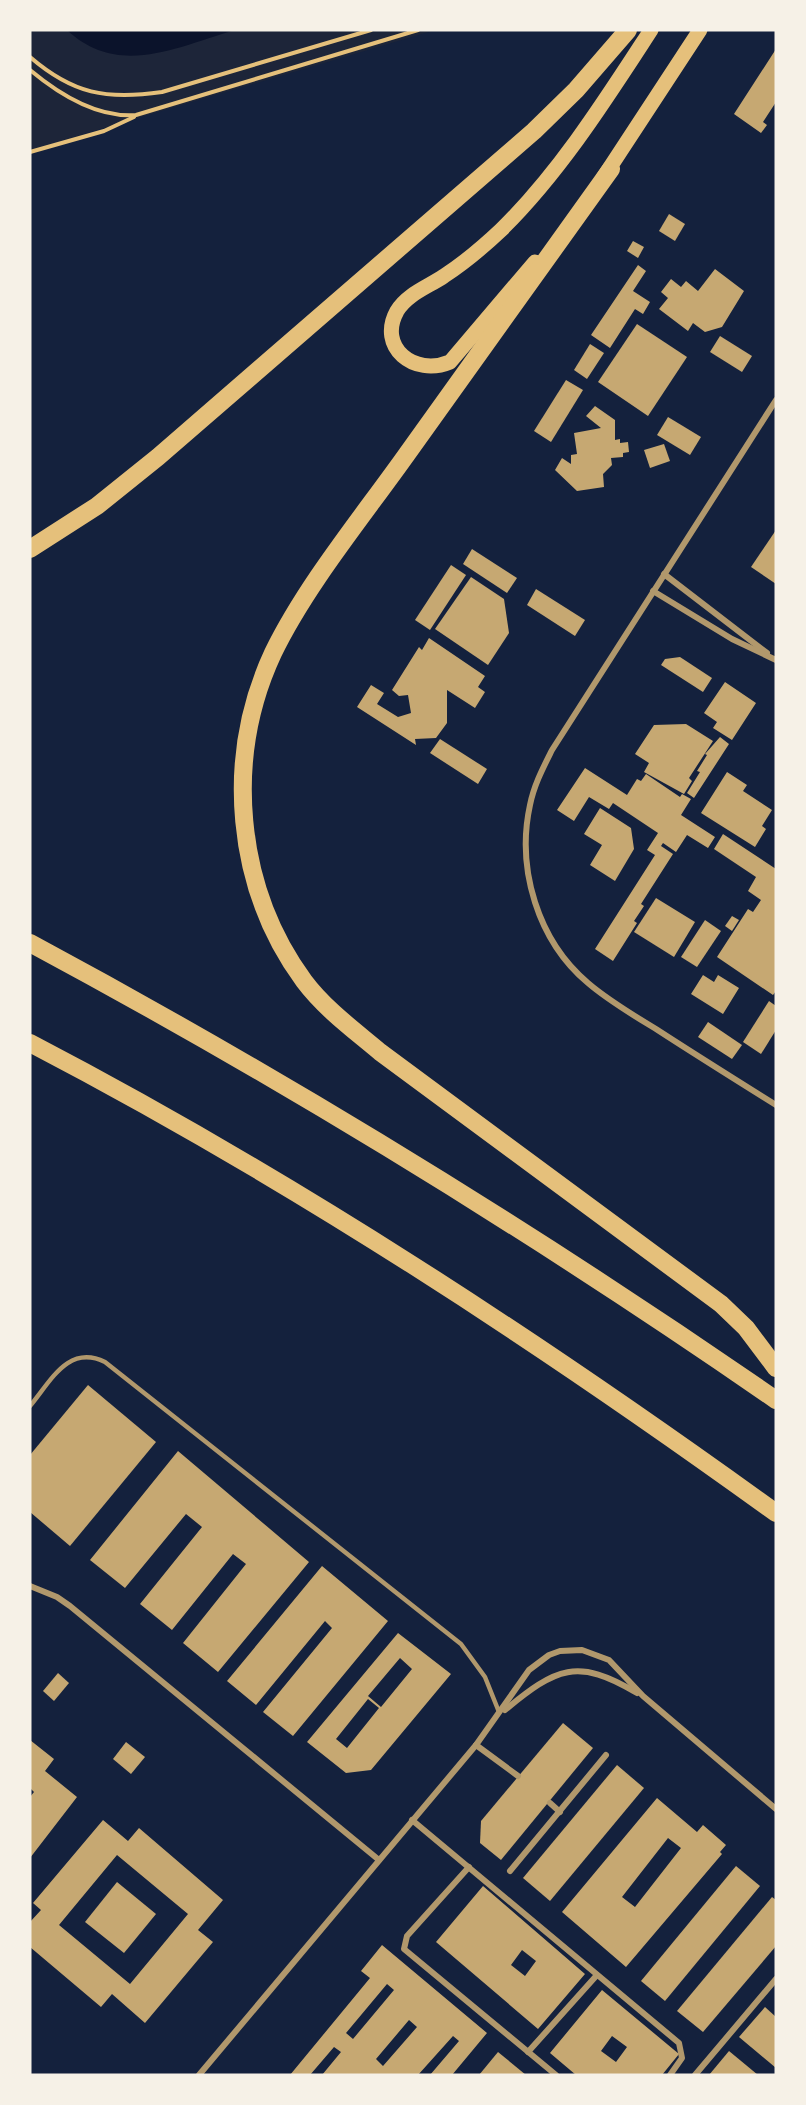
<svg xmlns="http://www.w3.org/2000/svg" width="806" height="2105" viewBox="0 0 806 2105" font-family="'Source Sans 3',sans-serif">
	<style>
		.green { fill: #1d2539 }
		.water { fill: #0b132b }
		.building { fill: #c6a872; fill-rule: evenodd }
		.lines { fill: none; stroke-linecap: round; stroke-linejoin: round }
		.path { stroke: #e5c07b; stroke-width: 4 }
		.service { stroke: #b1986c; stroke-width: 4.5 }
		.minor { stroke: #b1986c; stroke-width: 6 }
		.primary { stroke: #e5c07b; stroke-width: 15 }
		.motorway { stroke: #e5c07b; stroke-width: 18 }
	</style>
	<rect width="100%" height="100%" fill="#14213d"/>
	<!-- green -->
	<path class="green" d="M30,30h405l-405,120z"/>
	<!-- water -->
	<path class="water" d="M67,30h168c-58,17 -117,48 -168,0z"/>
	<!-- building -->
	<g class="building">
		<path d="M776,49v53l-13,20 4,3 -6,8 -27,-19z"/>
		<path d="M669,214l16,10 -10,17 -16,-10z"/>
		<path d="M633,241l11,6 -6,11 -11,-7z"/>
		<path d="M638,265l8,6 -13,20 17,11 -7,12 -8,-5 -25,39 -19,-13z"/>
		<path d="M715,269l29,22 -22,36 -17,5 -12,-9 -5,8 -29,-22 9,-11 -7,-6 10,-13 10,8 5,-6 12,10z"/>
		<path d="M637,324l50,33 -39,59 -50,-34z"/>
		<path d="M720,336l32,20 -10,16 -32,-20z"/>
		<path d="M590,344l14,9 -17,26 -13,-9z"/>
		<path d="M566,380l17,10 -32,52 -17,-11z"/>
		<path d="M595,406l20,14v20l5,-1v4l8,-1 1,10 -6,1v4l-12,1 1,7 -9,9 1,13 -27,4 -22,-21 7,-12 9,6v-9l6,-1 -3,-21 27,-5 -15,-12z"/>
		<path d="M668,417l33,20 -11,18 -33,-20z"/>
		<path d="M664,444l6,17 -20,7 -6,-18z"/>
		<path d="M776,530v54l-25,-17z"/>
		<path d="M472,549l45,29 -10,15 -44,-29z"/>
		<path d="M451,565l15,10 -36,55 -15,-10z"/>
		<path d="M471,577l33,22 5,34 -21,32 -53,-36z"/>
		<path d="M536,589l49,31 -10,16 -48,-31z"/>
		<path d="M429,638l56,38 -7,11 7,5 -10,16 -28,-18v33l-11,15 -21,1 1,6 -59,-38 14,-22 13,8 -7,11 21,13 13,-4 -3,-18 -9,1 -7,-6 27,-43 3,3z"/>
		<path d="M680,657l32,21 -9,14 -42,-27 4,-6z"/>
		<path d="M725,682l31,21 -24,37 -19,-12 4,-6 -13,-9z"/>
		<path d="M686,724l27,17 -24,37 3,3 -8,13 -40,-22 5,-9 -14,-9 19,-29z"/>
		<path d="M720,737l9,7 -35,54 -7,-5 13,-21 -3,-1 10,-16 -2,-1z"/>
		<path d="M440,739l47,30 -9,15 -48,-31z"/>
		<path d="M585,768l42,27 10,-16 4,2 5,-7 34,23 2,-3 9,5 -10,16 34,22 -7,11 -21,-13 -11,17 -13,-9 -2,3 12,8 -32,50 3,2 -10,15 3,2 -24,38 -18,-12 60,-94 -8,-5 11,-17 -45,-30 -4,6 -20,-12 -15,24 -17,-11z"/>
		<path d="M727,772l20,13 -4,6 29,19 -10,16 4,3 -11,18 -54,-34z"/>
		<path d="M600,808l31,20 3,21 -19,32 -25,-16 12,-20 -18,-11z"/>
		<path d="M723,834l53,35v122l-3,4 -56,-38 31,-48 5,3 8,-12 -13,-9 8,-14 -42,-28z"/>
		<path d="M656,898l39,24 -21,35 -40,-25z"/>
		<path d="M732,916l7,4 -7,11 -7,-5z"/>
		<path d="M705,920l16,11 -24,36 -16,-10z"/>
		<path d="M703,975l11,7 4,-7 21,13 -16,26 -32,-20z"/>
		<path d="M769,1001l7,5v24l-15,24 -18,-12z"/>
		<path d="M708,1022l34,23 -10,14 -34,-22z"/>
		<path d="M88,1385l68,57 -86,104 -40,-34v-57z"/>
		<path d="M178,1451l131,111 -91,110 -35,-29 63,-79 -13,-10 -61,76 -32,-26 62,-77 -16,-13 -61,74 -35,-28z"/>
		<path d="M322,1566l66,55 -95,115 -30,-24 69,-84 -7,-7 -69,84 -29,-24z"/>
		<path d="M398,1633l53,41 -80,96 -25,3 -39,-31zM400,1658l12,11 -31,38 -13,-11zM368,1699l11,9 -32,40 -11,-9z"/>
		<path d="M58,1673l11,10 -15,18 -11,-10z"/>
		<path d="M563,1723l30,25 -92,112 -21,-17 1,-22z"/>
		<path d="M30,1740l24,19 -9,12 32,26 -47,61v-61l4,-5 -4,-4z"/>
		<path d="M126,1742l19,15 -14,17 -18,-15z"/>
		<path d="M617,1765l27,23 -94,113 -27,-23z"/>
		<path d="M657,1798l40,34 6,-7 23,20 -6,7 2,2 -96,113 -64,-55zM668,1838l13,10 -46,59 -13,-10z"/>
		<path d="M103,1820l25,21 11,-13 84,72 -25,30 15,12 -68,81 -33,-29 -11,13 -71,-60v-25l11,-12 -8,-7zM117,1855l71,59 -58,70 -71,-59z"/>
		<path d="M736,1866l24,20 -95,115 -24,-20z"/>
		<path d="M117,1882l39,32 -32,39 -39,-31z"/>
		<path d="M483,1886l102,88 -47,55 -102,-87zM522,1950l14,11 -11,15 -14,-11z"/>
		<path d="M772,1897l4,3v46l-73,86 -26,-21z"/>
		<path d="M382,1945l105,88 -35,42h-22l29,-34 -6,-5 -35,39h-96l19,-23 -7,-5 -24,28h-20l80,-97 -9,-7zM387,1984l7,6 -41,49 -7,-6zM409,2020l8,7 -34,39 -7,-7z"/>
		<path d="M602,1990l77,64 -17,21h-86l-26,-22zM612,2036l15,11 -11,15 -15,-11z"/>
		<path d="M765,2007l11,10v51l-37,-31z"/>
		<path d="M729,2051l29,24h-49z"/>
		<path d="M498,2052l28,23h-47z"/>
	</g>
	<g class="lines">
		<!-- path -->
		<g class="path">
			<path d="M30,57c43,37 76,43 132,35l209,-62"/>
			<path d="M30,70c30,25 67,48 106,45l282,-85"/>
			<path d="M30,152l74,-21 30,-14"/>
		</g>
		<!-- service -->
		<path class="service" d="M30,1406c21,-25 38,-62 75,-44l356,282 24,33 14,35"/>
		<!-- minor -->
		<g class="minor">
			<path d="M776,400l-224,350c-9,18 -18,35 -22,55 -14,64 8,136 58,178 21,18 45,32 68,46 40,26 80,51 120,76"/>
			<path d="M664,574l103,79"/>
			<path d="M653,591l79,48 44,21"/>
			<path d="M30,1586l27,11 13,9 309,254"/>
			<path d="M505,1710c51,-42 72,-53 132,-17"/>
			<path d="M476,1745l42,31"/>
			<path d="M550,1803l10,9"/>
			<path d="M412,1820l267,223 3,15 -12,17"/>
			<path d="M469,1867l-62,69 -3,13 152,126"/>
			<path d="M510,1871l96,-116"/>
			<path d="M528,2052l69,-77"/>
			<path d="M199,2075l277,-330 53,-75 20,-15 11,-4 22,-1 27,10 34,36 133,113"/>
			<path d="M695,2075l81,-96"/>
		</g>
		<!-- primary -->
		<g class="primary">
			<path d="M603,178l97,-148"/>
			<path d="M535,262l-85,100c-36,15 -73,-15 -53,-51 10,-17 31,-24 47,-35 20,-13 39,-29 57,-46 59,-58 105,-131 150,-200"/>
		</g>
		<!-- motorway -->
		<g class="motorway">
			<path d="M611,169c-68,95 -136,190 -204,285 -44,62 -101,131 -134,199 -49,105 -38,234 31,328 21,28 50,49 76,71l341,252 25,24 30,40"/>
			<path d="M30,549l67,-43 61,-49 376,-326 42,-41 52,-60"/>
			<path d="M30,943c257,138 506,291 746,457"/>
			<path d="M30,1043c261,136 508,298 746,470"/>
		</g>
	</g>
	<!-- border -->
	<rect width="806" height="2105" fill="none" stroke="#f6f1e7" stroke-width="63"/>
</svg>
